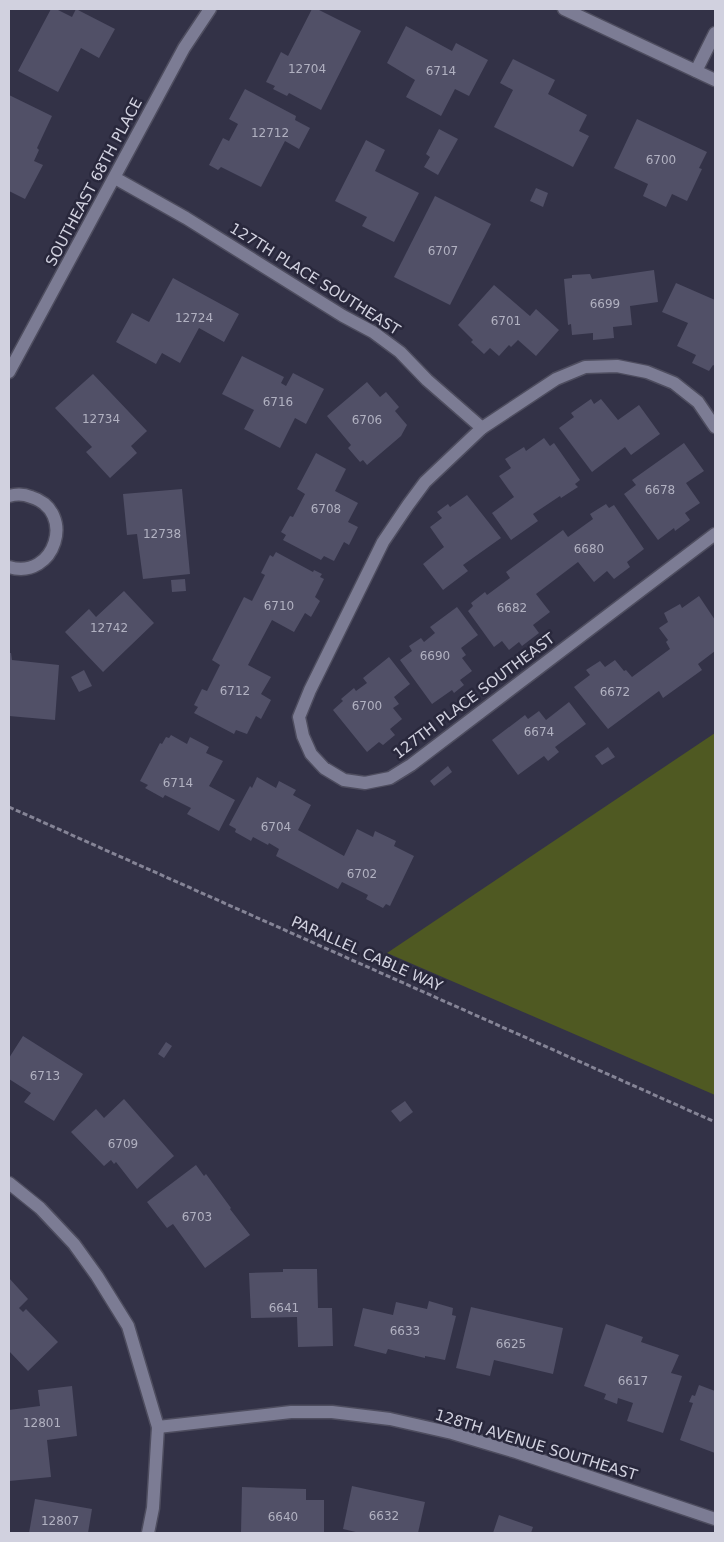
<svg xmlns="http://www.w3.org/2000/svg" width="724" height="1542" viewBox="0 0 724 1542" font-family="'DejaVu Sans',sans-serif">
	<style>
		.green { fill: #4f5922 }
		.building { fill: #515067 }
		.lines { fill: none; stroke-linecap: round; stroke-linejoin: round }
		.minor-casing { stroke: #4e4d5f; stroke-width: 15 }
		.path { stroke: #858496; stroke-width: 3; stroke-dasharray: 5 2.5; stroke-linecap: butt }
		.minor { stroke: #7c7c94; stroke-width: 12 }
		.labels { text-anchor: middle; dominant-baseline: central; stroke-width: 5; stroke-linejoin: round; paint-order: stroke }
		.number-label { font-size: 12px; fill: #b1b1c1 }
		.street-label { font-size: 15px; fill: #d1d1df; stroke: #29283c }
	</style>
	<rect width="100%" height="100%" fill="#333247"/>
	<!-- green -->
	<path class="green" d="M715,733v362l-328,-142z"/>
	<!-- building -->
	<g class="building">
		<path d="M51,9h5l16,8 4,-8 39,20 -16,29 -18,-10 -23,44 -40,-21z"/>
		<path d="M312,9h5l44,22 -40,79 -32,-17 -2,3 -14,-7 2,-3 -9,-4 15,-30 7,4z"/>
		<path d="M406,26l46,25 4,-8 32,17 -19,36 -14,-7 -14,27 -35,-19 9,-17 -28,-17z"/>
		<path d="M513,59l42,21 -7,14 39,21 -8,16 10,5 -16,31 -79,-40 19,-37 -13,-7z"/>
		<path d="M245,89l51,27 -1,4 15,8 -11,21 -14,-8 -24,46 -40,-20 -3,3 -9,-5 14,-27 6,3 9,-17 -9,-5z"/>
		<path d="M9,95l43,21 -15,32 2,2 -5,11 9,4 -18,34 -16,-8z"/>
		<path d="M637,119l70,33 -8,16 3,1 -15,32 -15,-7 -6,13 -23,-11 5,-12 -34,-16z"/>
		<path d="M439,129l19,10 -20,36 -14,-8 6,-10 -4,-3z"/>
		<path d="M366,140l19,10 -10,21 44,22 -25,49 -32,-16 5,-9 -32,-16z"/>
		<path d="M536,188l12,5 -5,14 -13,-6z"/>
		<path d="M435,196l56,28 -41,81 -56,-28z"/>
		<path d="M654,270l4,32 -28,4 2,19 -19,2 1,11 -21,2v-7l-21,2 -1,-11 -3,1 -4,-46 8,-1v-3l18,-1 2,5z"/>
		<path d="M173,278l66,36 -15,28 -25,-14 -19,35 -18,-10 -6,11 -40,-22 16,-29 17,9z"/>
		<path d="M676,283l39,17v66l-2,-1 -4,6 -17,-8 4,-8 -19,-9 11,-23 -26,-11z"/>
		<path d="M494,285l36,31 6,-7 23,21 -23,26 -18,-16 -7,7 -2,-2 -10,11 -9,-8 -6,6 -13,-12 2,-2 -15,-15z"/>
		<path d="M242,356l42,21 -3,6 5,3 7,-13 31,16 -18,35 -11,-6 -15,30 -36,-19 10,-19 -32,-16z"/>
		<path d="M93,374l54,57 -16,15 6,7 -27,25 -24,-26 6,-5 -37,-39z"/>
		<path d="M367,382l13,15 6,-5 13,15 -4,4 12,14 -6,11 -34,29 -4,-5 -3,2 -12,-14 3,-3 -24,-29z"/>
		<path d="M591,399l3,5 7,-5 17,21 21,-15 21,29 -29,21 -6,-8 -33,25 -33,-44 15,-11 -3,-4z"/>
		<path d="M544,438l6,8 4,-3 26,37 -5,4 3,3 -17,11 -1,-2 -27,18 5,7 -27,19 -19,-27 22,-16 -15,-21 12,-8 -6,-9 19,-12 2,4z"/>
		<path d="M684,443l20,28 -18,12 14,20 -15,10 5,7 -15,11 -1,-3 -16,12 -34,-46 12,-9 -4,-5z"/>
		<path d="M316,453l30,16 -11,22 23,12 -10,19 10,5 -9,18 -5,-3 -10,19 -10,-5 -3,4 -38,-20 3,-5 -5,-3 9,-16 3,1 12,-23 -8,-5z"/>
		<path d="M182,489l8,85 -47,5 -6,-45 -10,1 -4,-41z"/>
		<path d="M467,495l34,43 -38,27 5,6 -25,19 -20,-26 21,-17 -14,-20 12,-9 -5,-6 11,-8 2,3z"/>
		<path d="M606,504l3,4 5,-3 30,44 -17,13 3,5 -16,12 -7,-8 -13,11 -16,-20 -42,32 14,18 -17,13 6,8 -17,13 -3,-4 -10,8 -7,-9 -8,6 -26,-36 5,-5 -2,-3 14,-11 2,3 23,-17 -4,-6 57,-42 5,7 25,-18 -3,-5z"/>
		<path d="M276,552l37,20 1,-2 8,4 -2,3 4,2 -9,18 5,4 -9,16 -6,-4 -11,19 -22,-12 -24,45 23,12 -10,17 10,6 -10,19 -5,-3 -9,18 -11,-4 -2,4 -40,-21 4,-6 -4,-2 8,-16 5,2 13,-26 -8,-5 32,-63 8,4 13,-26 -4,-2 9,-18 3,2z"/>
		<path d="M185,579l1,12 -14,1 -1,-12z"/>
		<path d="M124,591l30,32 -51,49 -38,-40 24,-23 7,8z"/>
		<path d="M699,596l16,24v31l-17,13 4,6 -39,28 -4,-7 -51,38 -34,-42 16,-12 -4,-5 14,-9 5,6 10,-7 9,11 2,-1 6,7 38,-28 -4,-7 2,-2 -9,-12 9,-6 -4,-9 16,-9 2,4z"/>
		<path d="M457,607l21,28 -17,13 5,7 -4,3 10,13 -12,9 4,5 -10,8 -2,-3 -20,14 -32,-44 12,-9 -3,-5 12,-8 3,4 11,-9 -5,-6z"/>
		<path d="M9,653h2l1,7 47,5 -4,55 -46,-4z"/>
		<path d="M389,657l21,27 -16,13 5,7 -6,4 9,11 -12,10 5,6 -12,10 -4,-3 -12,10 -34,-42 10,-9 -2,-2 13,-11 2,3 11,-8 -4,-5z"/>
		<path d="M84,670l8,16 -13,6 -8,-15z"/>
		<path d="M569,702l17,22 -31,23 4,5 -11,9 -4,-5 -26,19 -26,-35 33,-25 3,4 11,-8 7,9z"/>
		<path d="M171,735l16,9 3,-7 19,10 -3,6 17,8 -14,25 26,14 -16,31 -32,-17 4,-6 -26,-13 -2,3 -18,-10 3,-3 -8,-4 20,-38 2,1 4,-7 3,1z"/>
		<path d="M608,747l7,10 -13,8 -7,-9z"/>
		<path d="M448,766l4,6 -18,14 -4,-5z"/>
		<path d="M257,777l19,11 3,-7 17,9 -3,5 18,10 -13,25 46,26 13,-27 16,8 2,-6 21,10 -2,5 20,10 -24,50 -4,-2 -3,4 -17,-9 2,-4 -26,-13 -4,7 -62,-33 3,-7 -10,-6 -1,2 -15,-8 -2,4 -16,-9 1,-3 -7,-4 21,-39 2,2z"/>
		<path d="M23,1036l60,38 -29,47 -30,-19 7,-9 -22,-14v-21z"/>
		<path d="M166,1042l6,4 -8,12 -6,-4z"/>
		<path d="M124,1099l50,57 -37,33 -21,-27 -2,2 -3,-4 -7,6 -33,-34 25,-23 8,9z"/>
		<path d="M405,1101l8,11 -13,10 -9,-11z"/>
		<path d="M196,1165l8,11 2,-2 25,34 -1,1 20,26 -45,33 -32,-44 -6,4 -20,-26z"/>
		<path d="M283,1269h34l1,39h14l1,38 -35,1 -1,-30 -46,1 -2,-45 34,-1z"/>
		<path d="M9,1278l19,21 -9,9 4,4 3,-3 32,33 -30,29 -19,-20z"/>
		<path d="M429,1301l24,7 -1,7 4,1 -11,44 -20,-4v2l-37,-9 -2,5 -32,-8 9,-38 30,7 3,-13 31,7z"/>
		<path d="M471,1307l92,21 -10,46 -59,-14 -4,16 -34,-8z"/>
		<path d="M606,1324l37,13 -2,5 38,13 -8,18 11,3 -19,57 -36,-12 6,-18 -15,-5 -1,6 -13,-5 2,-5 -22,-8z"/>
		<path d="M699,1385l16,6v62l-35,-13 13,-37 -4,-1 3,-7 3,1z"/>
		<path d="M72,1386l5,50 -30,4 4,37 -42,4v-71l31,-4 -2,-16z"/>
		<path d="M352,1486l73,16 -7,31h-58l-17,-4z"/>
		<path d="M242,1487l64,2v11h18v33h-83z"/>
		<path d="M35,1499l57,10 -4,24h-59z"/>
		<path d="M499,1515l34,12 -2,6h-38z"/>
	</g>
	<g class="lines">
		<!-- minor casing -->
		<g class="minor-casing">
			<g id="minor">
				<path d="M564,9l151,71"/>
				<path d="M696,71l19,-38"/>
				<path d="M115,178l71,40 157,98 30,16 27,20 27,28 55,48"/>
				<path d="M9,372l175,-324 26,-39"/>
				<path d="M715,427l-17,-25 -24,-19 -27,-11 -30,-6 -32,1 -29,12 -74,49 -57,54 -17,23 -25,37 -73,148 -11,27 4,19 8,18 13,14 20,12 21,3 25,-5 21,-13 304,-231"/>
				<path d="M9,496c7,-2 15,-2 22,1 46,14 24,84 -22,70"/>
				<path d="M9,1183l31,25 34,36 23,32 31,50 30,101 -5,81 -5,25"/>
				<path d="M158,1427l133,-15h41l58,7 62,14 64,19 199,67"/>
			</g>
		</g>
		<!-- path -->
		<path class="path" d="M9,807l706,315"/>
		<!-- minor -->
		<use href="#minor" class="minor"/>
	</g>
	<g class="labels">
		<!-- number labels -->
		<g class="number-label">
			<text x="307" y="69">12704</text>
			<text x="441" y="71">6714</text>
			<text x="270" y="133">12712</text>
			<text x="661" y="160">6700</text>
			<text x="443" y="251">6707</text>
			<text x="605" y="304">6699</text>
			<text x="194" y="318">12724</text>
			<text x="506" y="321">6701</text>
			<text x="278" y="402">6716</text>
			<text x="101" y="419">12734</text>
			<text x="367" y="420">6706</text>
			<text x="660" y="490">6678</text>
			<text x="326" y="509">6708</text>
			<text x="162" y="534">12738</text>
			<text x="589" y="549">6680</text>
			<text x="279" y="606">6710</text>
			<text x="512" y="608">6682</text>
			<text x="109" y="628">12742</text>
			<text x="435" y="656">6690</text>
			<text x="235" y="691">6712</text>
			<text x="615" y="692">6672</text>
			<text x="367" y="706">6700</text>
			<text x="539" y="732">6674</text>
			<text x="178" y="783">6714</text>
			<text x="276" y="827">6704</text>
			<text x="362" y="874">6702</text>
			<text x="45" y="1076">6713</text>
			<text x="123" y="1144">6709</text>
			<text x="197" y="1217">6703</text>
			<text x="284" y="1308">6641</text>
			<text x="405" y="1331">6633</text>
			<text x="511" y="1344">6625</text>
			<text x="633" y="1381">6617</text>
			<text x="42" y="1423">12801</text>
			<text x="384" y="1516">6632</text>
			<text x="283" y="1517">6640</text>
			<text x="60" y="1521">12807</text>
		</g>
		<!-- street labels -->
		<g class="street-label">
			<text transform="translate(94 182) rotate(-62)">SOUTHEAST 68TH PLACE</text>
			<text transform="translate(315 279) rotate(32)">127TH PLACE SOUTHEAST</text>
			<text transform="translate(474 696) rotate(-37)">127TH PLACE SOUTHEAST</text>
			<text transform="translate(367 954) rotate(24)">PARALLEL CABLE WAY</text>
			<text transform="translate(536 1445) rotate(17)">128TH AVENUE SOUTHEAST</text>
		</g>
	</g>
	<!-- border -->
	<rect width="724" height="1542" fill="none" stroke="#d1d1df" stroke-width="20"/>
</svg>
